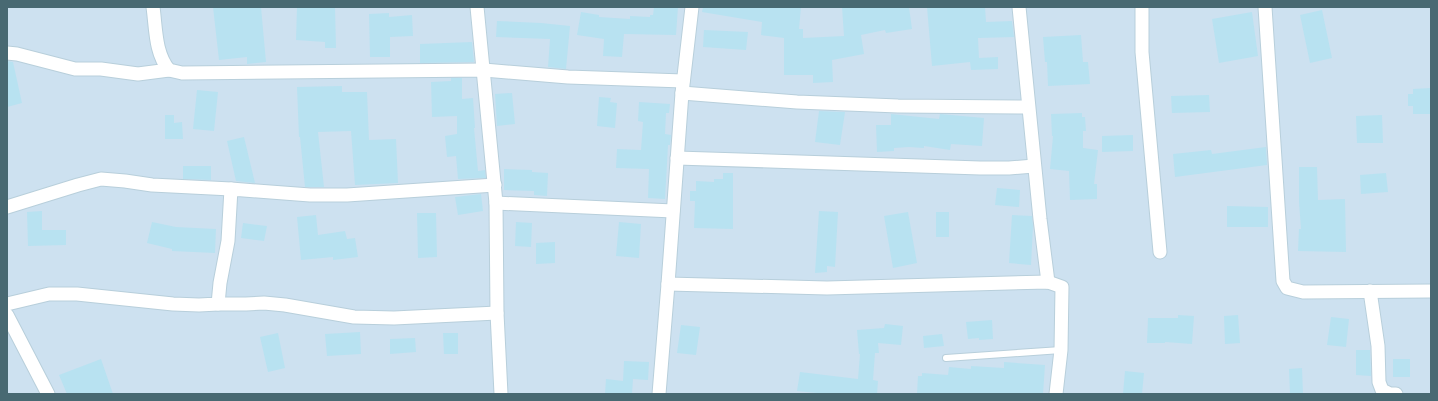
<svg xmlns="http://www.w3.org/2000/svg" width="1438" height="401" viewBox="0 0 1438 401" font-family="Lato,sans-serif">
	<style>
		.residential { fill: #cde1f0 }
		.building { fill: #b8e2f1 }
		.lines { fill: none; stroke-linecap: round; stroke-linejoin: round }
		.service-casing { stroke: #b8cfdb; stroke-width: 8 }
		.minor-casing { stroke: #b8cfdb; stroke-width: 15 }
		.service { stroke: #fff; stroke-width: 6 }
		.minor { stroke: #fff; stroke-width: 13 }
	</style>
	<rect width="100%" height="100%" fill="#e0effc"/>
	<!-- residential -->
	<rect class="residential" x="7" y="7" width="1424" height="387"/>
	<!-- building -->
	<g class="building">
		<path d="M213,7h48l5,55 -19,2v-7l-28,3z"/>
		<path d="M297,7h38l1,41h-11v-6l-29,-2z"/>
		<path d="M654,7h24l-2,28 -52,-1 -2,23 -19,-1 1,-17 -27,-4 4,-23 18,3v2l31,2v-3l20,1v-2h3z"/>
		<path d="M703,7h98l-2,22h4v9l41,-2 -2,-29h67l3,22 -26,4 -1,-3 -24,5 3,19 -32,6 1,22 -20,1v-8h-29v-37l-23,-3 1,-13 -60,-10z"/>
		<path d="M927,7h58l1,15 26,-1 2,16 -36,1 1,20 19,-1v12l-27,1 -1,-8 -38,4z"/>
		<path d="M1322,10l10,48 -22,5 -10,-48z"/>
		<path d="M1252,12l6,44 -39,7 -7,-44z"/>
		<path d="M389,13v4l23,-2 1,21 -23,1v20h-20l-1,-43z"/>
		<path d="M497,21l44,2 29,3 -4,43 -18,-2 2,-28 -54,-2z"/>
		<path d="M704,30l44,2 -2,18 -43,-3z"/>
		<path d="M1081,35l2,27h5l2,22 -42,2 -1,-24h-2l-2,-25z"/>
		<path d="M472,42l2,20 -54,1v-19z"/>
		<path d="M7,61l6,1 9,41 -15,4z"/>
		<path d="M451,78h11v21l11,-1 2,30h-1l4,43 7,-1 1,8 -28,1 -2,-23 -9,1 -2,-21 12,-2v-18l-25,1 -1,-35 20,-1z"/>
		<path d="M342,86v6h25l2,48 27,-1 2,44 -43,2 -4,-54 -33,1 6,55h-19l-5,-50h-1l-2,-50z"/>
		<path d="M1431,88v26h-18v-8h-5v-12h5v-5z"/>
		<path d="M197,90l21,2 -4,39 -21,-2z"/>
		<path d="M512,93l3,31 -18,2 -2,-32z"/>
		<path d="M1209,95l1,17 -38,1 -1,-17z"/>
		<path d="M599,97l12,1 -1,4 7,1 -2,25 -18,-2z"/>
		<path d="M639,102l31,2 -1,9h-3l-1,21 6,1 -1,10h-2l-3,54 -17,-1 1,-29 -33,-1 1,-19 24,1 2,-28 -5,-1z"/>
		<path d="M819,111l26,1 -5,33 -25,-3z"/>
		<path d="M1082,113v4h3l1,14h-3v17l15,2 -4,34h3v15l-27,1 -1,-29 -19,-2 3,-33h-1l-1,-22z"/>
		<path d="M891,114l48,5 1,-5 44,4 -2,28 -31,-2 -1,6 -26,-4v2l-15,-1 -15,1v3l-17,1 -1,-27h15z"/>
		<path d="M165,115h9v8l8,-1 1,17h-18z"/>
		<path d="M1382,115l1,28h-26l-1,-27z"/>
		<path d="M1133,135v16l-31,1v-16z"/>
		<path d="M244,137l11,46 -19,-2 -9,-40z"/>
		<path d="M1266,147l1,18 -92,12 -2,-23 38,-4 1,4z"/>
		<path d="M183,166h28v14l-28,-1z"/>
		<path d="M1299,167h18l1,33 27,-1 1,53 -48,-1 1,-22h2l-2,-27z"/>
		<path d="M504,169l28,1v2l16,1 -1,23 -13,-1v-4l-30,-1z"/>
		<path d="M723,173h10v56l-39,-1 1,-27h-5v-10h6v-10l18,1v-3h9z"/>
		<path d="M1386,173l2,19 -27,2 -1,-19z"/>
		<path d="M997,188l23,2 -1,17 -24,-2z"/>
		<path d="M481,194l2,17 -25,4 -3,-18z"/>
		<path d="M1227,206l41,1v20h-41z"/>
		<path d="M42,211v19h24v15l-38,1 -1,-34z"/>
		<path d="M819,211l19,1 -3,55 -8,-1v6l-12,1z"/>
		<path d="M908,212l9,51 -24,5 -9,-52z"/>
		<rect x="936" y="212" width="13" height="25"/>
		<path d="M417,213h19l1,44 -19,1z"/>
		<path d="M316,215l2,20 27,-4 2,8 8,-1 3,19 -25,3v-3l-32,3 -4,-43z"/>
		<path d="M1012,215l20,1 1,10 -2,39 -22,-2z"/>
		<path d="M152,222l24,5 40,2 -1,24 -43,-2v-2l-25,-6z"/>
		<path d="M516,222l16,1 -1,24 -16,-1z"/>
		<path d="M619,222l22,2 -2,34 -23,-2z"/>
		<path d="M243,223l24,3 -3,15 -23,-3z"/>
		<path d="M555,242v21l-19,1v-21z"/>
		<path d="M1178,315l16,1 -2,28 -27,-2v1h-18l1,-25h30z"/>
		<path d="M1238,315l2,28 -15,1 -1,-28z"/>
		<path d="M1331,317l18,2 -3,28 -19,-2z"/>
		<path d="M992,320l1,19 -14,1v-2l-11,1 -2,-17z"/>
		<path d="M885,324l18,2 -2,19 -23,-2 1,10h-4l-2,27 5,1 -1,13h-50l-30,-3 3,-19 58,7 2,-25h-1l-2,-24 27,-2z"/>
		<path d="M681,325l19,2 -4,28 -19,-2z"/>
		<path d="M360,332l1,22 -34,2 -2,-22z"/>
		<path d="M278,333l7,35 -17,4 -8,-35z"/>
		<path d="M443,333h15v21h-14z"/>
		<path d="M942,334l2,12 -20,2 -1,-12z"/>
		<path d="M415,338l1,14 -26,2v-15z"/>
		<path d="M1356,350h14l1,26 -15,-1z"/>
		<path d="M101,359l12,35h-46l-8,-19z"/>
		<rect x="1393" y="359" width="17" height="18"/>
		<path d="M624,361l25,1 -1,18 -15,-1 -1,15h-27l1,-15 17,2z"/>
		<path d="M1004,362l41,3 -2,29h-126l1,-18h4v-3l26,2 1,-8 22,2v-3l33,2z"/>
		<path d="M1302,368l1,26h-13l-1,-25z"/>
		<path d="M1125,371l19,2 -2,21h-19z"/>
	</g>
	<g class="lines">
		<!-- service casing -->
		<g class="service-casing">
			<path id="service" d="M946,358l115,-8"/>
		</g>
		<!-- minor casing -->
		<g class="minor-casing">
			<g id="minor">
				<path d="M153,7c3,22 2,46 16,63l13,3 302,-3 84,7 115,4"/>
				<path d="M477,7l19,196 1,110 4,81"/>
				<path d="M692,7l-10,86 -14,191 159,4 221,-6 14,5 -1,63 -5,44"/>
				<path d="M1019,7l21,212 8,63"/>
				<path d="M1142,7v45l18,200"/>
				<path d="M1265,7l18,274 4,7 16,4 128,-1"/>
				<path d="M7,53l10,1 58,15h26l37,5 31,-4"/>
				<path d="M682,93l115,9 101,4 130,1"/>
				<path d="M677,158l303,10h29l25,-2"/>
				<path d="M496,203l177,8"/>
				<path d="M7,207l71,-22 23,-6 24,2 27,4 79,4"/>
				<path d="M1370,291l8,55 1,36 3,8 8,4h6"/>
				<path d="M7,304l42,-10h28l96,10 26,1 19,-1 2,-21 8,-42 3,-52 79,6h37l148,-10"/>
				<path d="M218,304h28l18,-1 21,2 69,12 40,1 103,-5"/>
				<path d="M7,315l41,79"/>
				<path d="M659,394l9,-110"/>
			</g>
		</g>
		<!-- service -->
		<use href="#service" class="service"/>
		<!-- minor -->
		<use href="#minor" class="minor"/>
	</g>
	<!-- border -->
	<rect width="1438" height="401" fill="none" stroke="#486972" stroke-width="16"/>
</svg>
